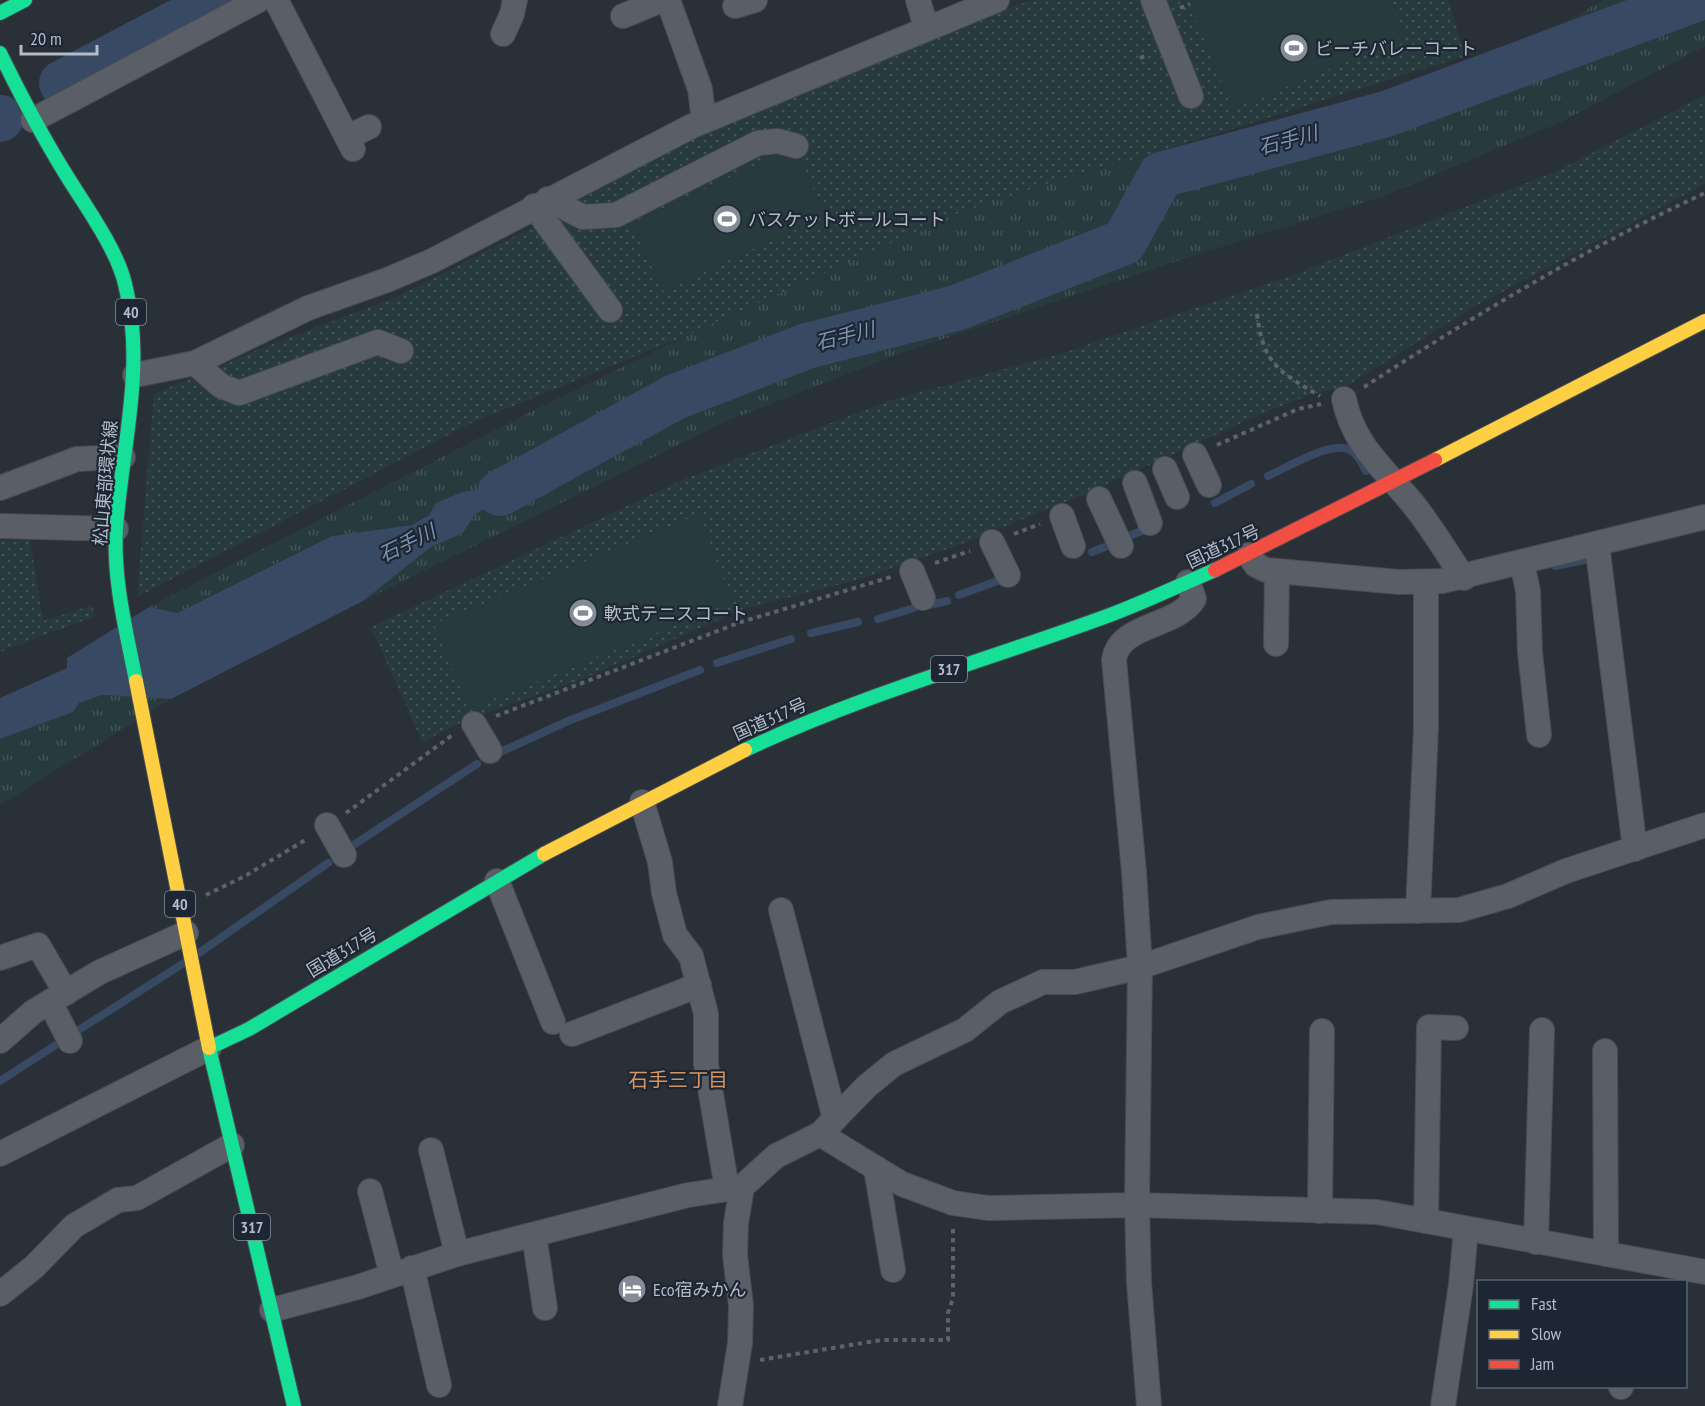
<svg xmlns="http://www.w3.org/2000/svg" width="1705" height="1406" viewBox="0 0 1705 1406" font-family="'PT Sans Narrow','Noto Sans JP',sans-serif">
	<style>
		.grass { fill: url(#grass-tufts) }
		.park { fill: url(#park-dots) }
		.pitch { fill: #273a3e }
		.water { fill: #384963 }
		.lines { fill: none; stroke-linecap: round; stroke-linejoin: round }
		.stream { stroke: #384963; stroke-width: 8 }
		.river { stroke: #384963; stroke-width: 46 }
		.street-casing { stroke: #484c53; stroke-width: 26 }
		.fast-casing { stroke: #484c53; stroke-width: 16 }
		.slow-casing { stroke: #484c53; stroke-width: 16 }
		.jam-casing { stroke: #484c53; stroke-width: 16 }
		.path { stroke: #5d636a; stroke-width: 4; stroke-dasharray: 4.5 4.5; stroke-linecap: butt }
		.street { stroke: #5a5e66; stroke-width: 24 }
		.fast { stroke: #16e098; stroke-width: 14 }
		.slow { stroke: #ffcf43; stroke-width: 14 }
		.jam { stroke: #f24e42; stroke-width: 14 }
		.labels { text-anchor: middle; dominant-baseline: central; stroke-width: 4.5; stroke-linejoin: round; paint-order: stroke }
		.shield { fill: #1d2633; stroke: #878f9c; stroke-width: 1.5 }
		.shield-label { font-size: 16px; font-weight: bold; fill: #b4bcc9 }
		.poi-label { font-size: 18px; fill: #b4bcc9; stroke: #1d2633; text-anchor: start }
		.street-label { font-size: 18px; fill: #b4bcc9; stroke: #1d2633 }
		.water-label { font-size: 20px; font-style: italic; fill: #7c92b1; stroke: #1d2633 }
		.neighbourhood-label { font-size: 20px; fill: #d59563; stroke: #1d2633 }
	</style>
	<defs>
		<pattern id="grass-tufts" width="24" height="20" patternUnits="userSpaceOnUse" patternTransform="scale(1.5)"><rect width="24" height="20" fill="#273a3e"/><path d="M3 7l-1-3M5 7V3M7 7l1-3M15 17l-1-3M17 17v-4M19 17l1-3" fill="none" stroke="#445559"/></pattern>
		<pattern id="park-dots" width="8" height="8" patternUnits="userSpaceOnUse" patternTransform="scale(1.5)"><rect width="8" height="8" fill="#273a3e"/><path d="M2 2h.1M6 6h.1" fill="none" stroke="#445559" stroke-width="1.8" stroke-linecap="round"/></pattern>
	</defs>
	<rect width="100%" height="100%" fill="#2a3038"/>
	<!-- grass -->
	<g class="grass">
		<path d="M1604,0h69l-80,36 96,-24 16,-7v41l-142,75 -176,74 -204,64 -279,93 -177,69 -364,180 68,-54 32,-14 12,-19 69,-35 11,-17 -64,26 -29,4 -50,33 -80,11 -155,77 -28,-6 373,-191 170,-83 261,-118 129,-43 190,-45 114,-31 184,-77z"/>
		<path d="M102,695l69,4 -171,106v-66l73,-27 6,-9z"/>
	</g>
	<!-- park -->
	<g class="park">
		<path d="M1032,0h416l17,56 -326,102 -57,14 -129,43 -261,118 -221,90 -334,174 17,-203 123,-52 120,-45 132,-68 79,-50 87,-46 226,-95z"/>
		<path d="M1705,95v89l-233,124 -127,79 -36,8 -41,16 -174,79 -127,52 -103,36 -120,31 -169,73 -107,37 -46,23 -51,-115 311,-147 209,-80 169,-46 233,-79 264,-104z"/>
		<path d="M30,540l13,81 49,-16 3,11 -95,36v-111z"/>
	</g>
	<!-- pitch -->
	<g class="pitch">
		<path d="M1188,0h202l15,38 -173,71z"/>
		<path d="M796,146l28,70 -161,75 -32,-68z"/>
		<path d="M699,514l33,88 -263,107 -35,-85z"/>
	</g>
	<!-- water -->
	<g class="water">
		<path d="M1673,0h32v5l-16,7 -101,25z"/>
		<path d="M556,462l-12,17 -69,35 -12,19 -32,14 -68,54 -192,98 -69,-4 -23,8 -6,9 -73,27v-41l67,-30v-10l82,-51 28,6 155,-77 80,-11 17,-10 7,-12 26,-11 29,-4z"/>
	</g>
	<g class="lines">
		<!-- stream -->
		<g class="stream">
			<path d="M1268,476c18,-8 61,-34 80,-27 9,3 13,14 18,22"/>
			<path d="M1215,503l36,-19"/>
			<path d="M1124,538l20,-8"/>
			<path d="M1092,552l23,-9"/>
			<path d="M1555,566l34,-7"/>
			<path d="M959,595l41,-15"/>
			<path d="M929,605l18,-4"/>
			<path d="M878,619l36,-11"/>
			<path d="M811,633l47,-11"/>
			<path d="M717,663l74,-24"/>
			<path d="M494,755l74,-34 132,-51"/>
			<path d="M352,846l125,-82"/>
			<path d="M199,953l129,-90"/>
			<path d="M74,1033l110,-70"/>
			<path d="M0,1081l62,-40"/>
		</g>
		<!-- river -->
		<g class="river">
			<path d="M62,83l158,-83"/>
			<path d="M0,119l1,-1"/>
			<path d="M500,493l175,-96 132,-51 149,-38 168,-66 37,-67 225,-61 307,-114"/>
		</g>
		<!-- street casing -->
		<g class="street-casing">
			<g id="street">
				<path d="M276,0l77,149"/>
				<path d="M668,0l32,89 4,32"/>
				<path d="M918,0l8,27"/>
				<path d="M1153,0l38,96"/>
				<path d="M735,6l20,-6"/>
				<path d="M623,16l39,-16"/>
				<path d="M503,34l9,-20 3,-14"/>
				<path d="M33,120l226,-120"/>
				<path d="M347,137l22,-10"/>
				<path d="M548,199l35,18 33,-2 142,-72 20,-2 18,5"/>
				<path d="M534,206l76,104"/>
				<path d="M195,363l26,23 18,7 139,-51 23,9"/>
				<path d="M135,375l60,-12 113,-55 79,-28 45,-19 260,-135 305,-126"/>
				<path d="M1344,399c9,44 36,66 64,99 21,24 37,53 56,80"/>
				<path d="M1195,455l14,30"/>
				<path d="M1165,469l12,28"/>
				<path d="M1135,483l15,40"/>
				<path d="M0,488l77,-29 46,-2"/>
				<path d="M1099,499l22,47"/>
				<path d="M1062,516l11,30"/>
				<path d="M0,526l116,3"/>
				<path d="M992,542l16,33"/>
				<path d="M1597,544l38,305"/>
				<path d="M1249,555l7,10 10,5 133,12 43,-1 263,-64"/>
				<path d="M1522,563l6,28 2,61 9,83"/>
				<path d="M912,571l11,27"/>
				<path d="M1276,644l1,-73"/>
				<path d="M474,724l16,27"/>
				<path d="M642,802l18,60 4,31 11,42 16,21 15,58v50l21,125"/>
				<path d="M327,825l17,30"/>
				<path d="M497,881l56,141"/>
				<path d="M781,910l54,209"/>
				<path d="M1418,911l8,-183v-146"/>
				<path d="M0,958l38,-13 28,48"/>
				<path d="M50,1002l20,39"/>
				<path d="M572,1034l127,-49"/>
				<path d="M0,1041l33,-29 67,-40 86,-39"/>
				<path d="M1605,1051l1,203"/>
				<path d="M820,1134l82,50 51,19 35,5 149,-3 240,7 328,60"/>
				<path d="M431,1150l26,104"/>
				<path d="M0,1154l209,-106"/>
				<path d="M876,1168l17,102"/>
				<path d="M370,1191l22,84"/>
				<path d="M1320,1211l2,-180"/>
				<path d="M1426,1221l3,-194 27,1"/>
				<path d="M534,1235l11,73"/>
				<path d="M1536,1242l6,-212"/>
				<path d="M412,1268l27,117"/>
				<path d="M0,1294l34,-27 40,-41 44,-26 19,-2 95,-53"/>
				<path d="M272,1310l86,-23 99,-33 231,-59 54,-8 34,-31 44,-22 47,-48 27,-22 71,-34 35,-28 43,-20h32l65,-15 118,-40 73,-15 128,-2 49,-14 58,-25 139,-46"/>
				<path d="M1621,1387v-1"/>
				<path d="M730,1406l10,-63 1,-37 -6,-51 1,-32 6,-36"/>
				<path d="M1149,1406l-10,-123 -2,-78 3,-238 -6,-95 -20,-212c5,-37 62,-32 80,-61l-6,-17"/>
				<path d="M1443,1406l18,-121 5,-56"/>
			</g>
		</g>
		<!-- fast casing -->
		<g class="fast-casing">
			<g id="fast">
				<path d="M0,13l25,-13"/>
				<path d="M0,53c20,41 41,81 65,120 19,31 52,76 60,111 21,82 -3,162 -9,244 -3,52 10,102 20,153"/>
				<path d="M745,750c118,-56 243,-90 365,-135 35,-13 70,-30 105,-45"/>
				<path d="M294,1406l-85,-358 40,-19 295,-175"/>
			</g>
		</g>
		<!-- slow casing -->
		<g class="slow-casing">
			<g id="slow">
				<path d="M1435,460l270,-139"/>
				<path d="M136,681l73,367"/>
				<path d="M544,854l201,-104"/>
			</g>
		</g>
		<!-- jam casing -->
		<g class="jam-casing">
			<path id="jam" d="M1215,570l220,-110"/>
		</g>
		<!-- path -->
		<g class="path">
			<path d="M1180,8l10,-4"/>
			<path d="M1140,58l8,-3"/>
			<path d="M1257,314c6,51 23,58 63,82"/>
			<path d="M1364,387c110,-71 222,-139 341,-194"/>
			<path d="M1217,445l81,-36 23,-5"/>
			<path d="M1014,534l26,-10"/>
			<path d="M935,563l35,-12"/>
			<path d="M496,716l245,-94 150,-45"/>
			<path d="M346,813l108,-79"/>
			<path d="M206,895l39,-19 62,-37"/>
			<path d="M760,1360l121,-20h67v-27l5,-15v-72"/>
		</g>
		<!-- street -->
		<use href="#street" class="street"/>
		<!-- fast -->
		<use href="#fast" class="fast"/>
		<!-- slow -->
		<use href="#slow" class="slow"/>
		<!-- jam -->
		<use href="#jam" class="jam"/>
	</g>
	<!-- icons -->
	<defs>
		<g id="stadium-disc" transform="scale(1.5)"><circle r="9.5" fill="#848b96" stroke="#1d2633"/><path d="M0-5a6.5 5 0 1 0 0 10a6.5 5 0 1 0 0-10ZM-3.5-1.8h7v3.6h-7Z" fill="#fff"/></g>
		<g id="hotel-disc" transform="scale(1.5)"><circle r="9.5" fill="#848b96" stroke="#1d2633"/><path d="M-6-4.5h1.5V1H6V5H4.5V3h-9V5H-6ZM-4 0a1.8 1.8 0 1 1 3.6 0ZM.5 0V-2.5h3Q6-2.5 6 0Z" fill="#fff"/></g>
	</defs>
	<g fill-rule="evenodd">
		<use href="#stadium-disc" x="1294" y="48"/>
		<use href="#stadium-disc" x="727" y="219"/>
		<use href="#stadium-disc" x="583" y="613"/>
		<use href="#hotel-disc" x="632" y="1289"/>
	</g>
	<g class="labels">
		<!-- shield labels -->
		<g class="shield">
			<rect x="116" y="299" width="30" height="26" rx="4.5"/>
			<rect x="931" y="656" width="36" height="26" rx="4.5"/>
			<rect x="165" y="891" width="30" height="26" rx="4.5"/>
			<rect x="234" y="1214" width="36" height="26" rx="4.5"/>
		</g>
		<g class="shield-label">
			<text x="131" y="312">40</text>
			<text x="949" y="669">317</text>
			<text x="180" y="904">40</text>
			<text x="252" y="1227">317</text>
		</g>
		<!-- poi labels -->
		<g class="poi-label">
			<text x="1315" y="48">ビーチバレーコート</text>
			<text x="748" y="219">バスケットボールコート</text>
			<text x="604" y="613">軟式テニスコート</text>
			<text x="653" y="1289">Eco宿みかん</text>
		</g>
		<!-- street labels -->
		<g class="street-label">
			<text transform="translate(105 483) rotate(-85)">松山東部環状線</text>
			<text transform="translate(1223 546) rotate(-25)">国道317号</text>
			<text transform="translate(770 719) rotate(-24)">国道317号</text>
			<text transform="translate(342 952) rotate(-31)">国道317号</text>
		</g>
		<!-- water labels -->
		<g class="water-label">
			<text transform="translate(1288 140) rotate(-15)">石手川</text>
			<text transform="translate(845 336) rotate(-14)">石手川</text>
			<text transform="translate(407 543) rotate(-26)">石手川</text>
		</g>
		<!-- neighbourhood labels -->
		<g class="neighbourhood-label">
			<text x="678" y="1080">石手三丁目</text>
		</g>
	</g>
	<!-- legend -->
	<rect x="1477" y="1280" width="210" height="108" fill="#1d2633" stroke="#59626f" stroke-width="1.5"/>
	<rect x="1489" y="1300" width="30" height="9" fill="#16e098" stroke="#59626f" stroke-width="1.5"/>
	<text x="1531" y="1310" font-size="18" fill="#b4bcc9">Fast</text>
	<rect x="1489" y="1330" width="30" height="9" fill="#ffcf43" stroke="#59626f" stroke-width="1.5"/>
	<text x="1531" y="1340" font-size="18" fill="#b4bcc9">Slow</text>
	<rect x="1489" y="1360" width="30" height="9" fill="#f24e42" stroke="#59626f" stroke-width="1.5"/>
	<text x="1531" y="1370" font-size="18" fill="#b4bcc9">Jam</text>
	<!-- scale -->
	<path d="M21 45v9h76v-9" fill="none" stroke="#b4bcc9" stroke-width="3"/>
	<text x="30" y="45" font-size="18" fill="#b4bcc9" stroke="#1d2633" stroke-width="4.5" paint-order="stroke">20 m</text>
</svg>
